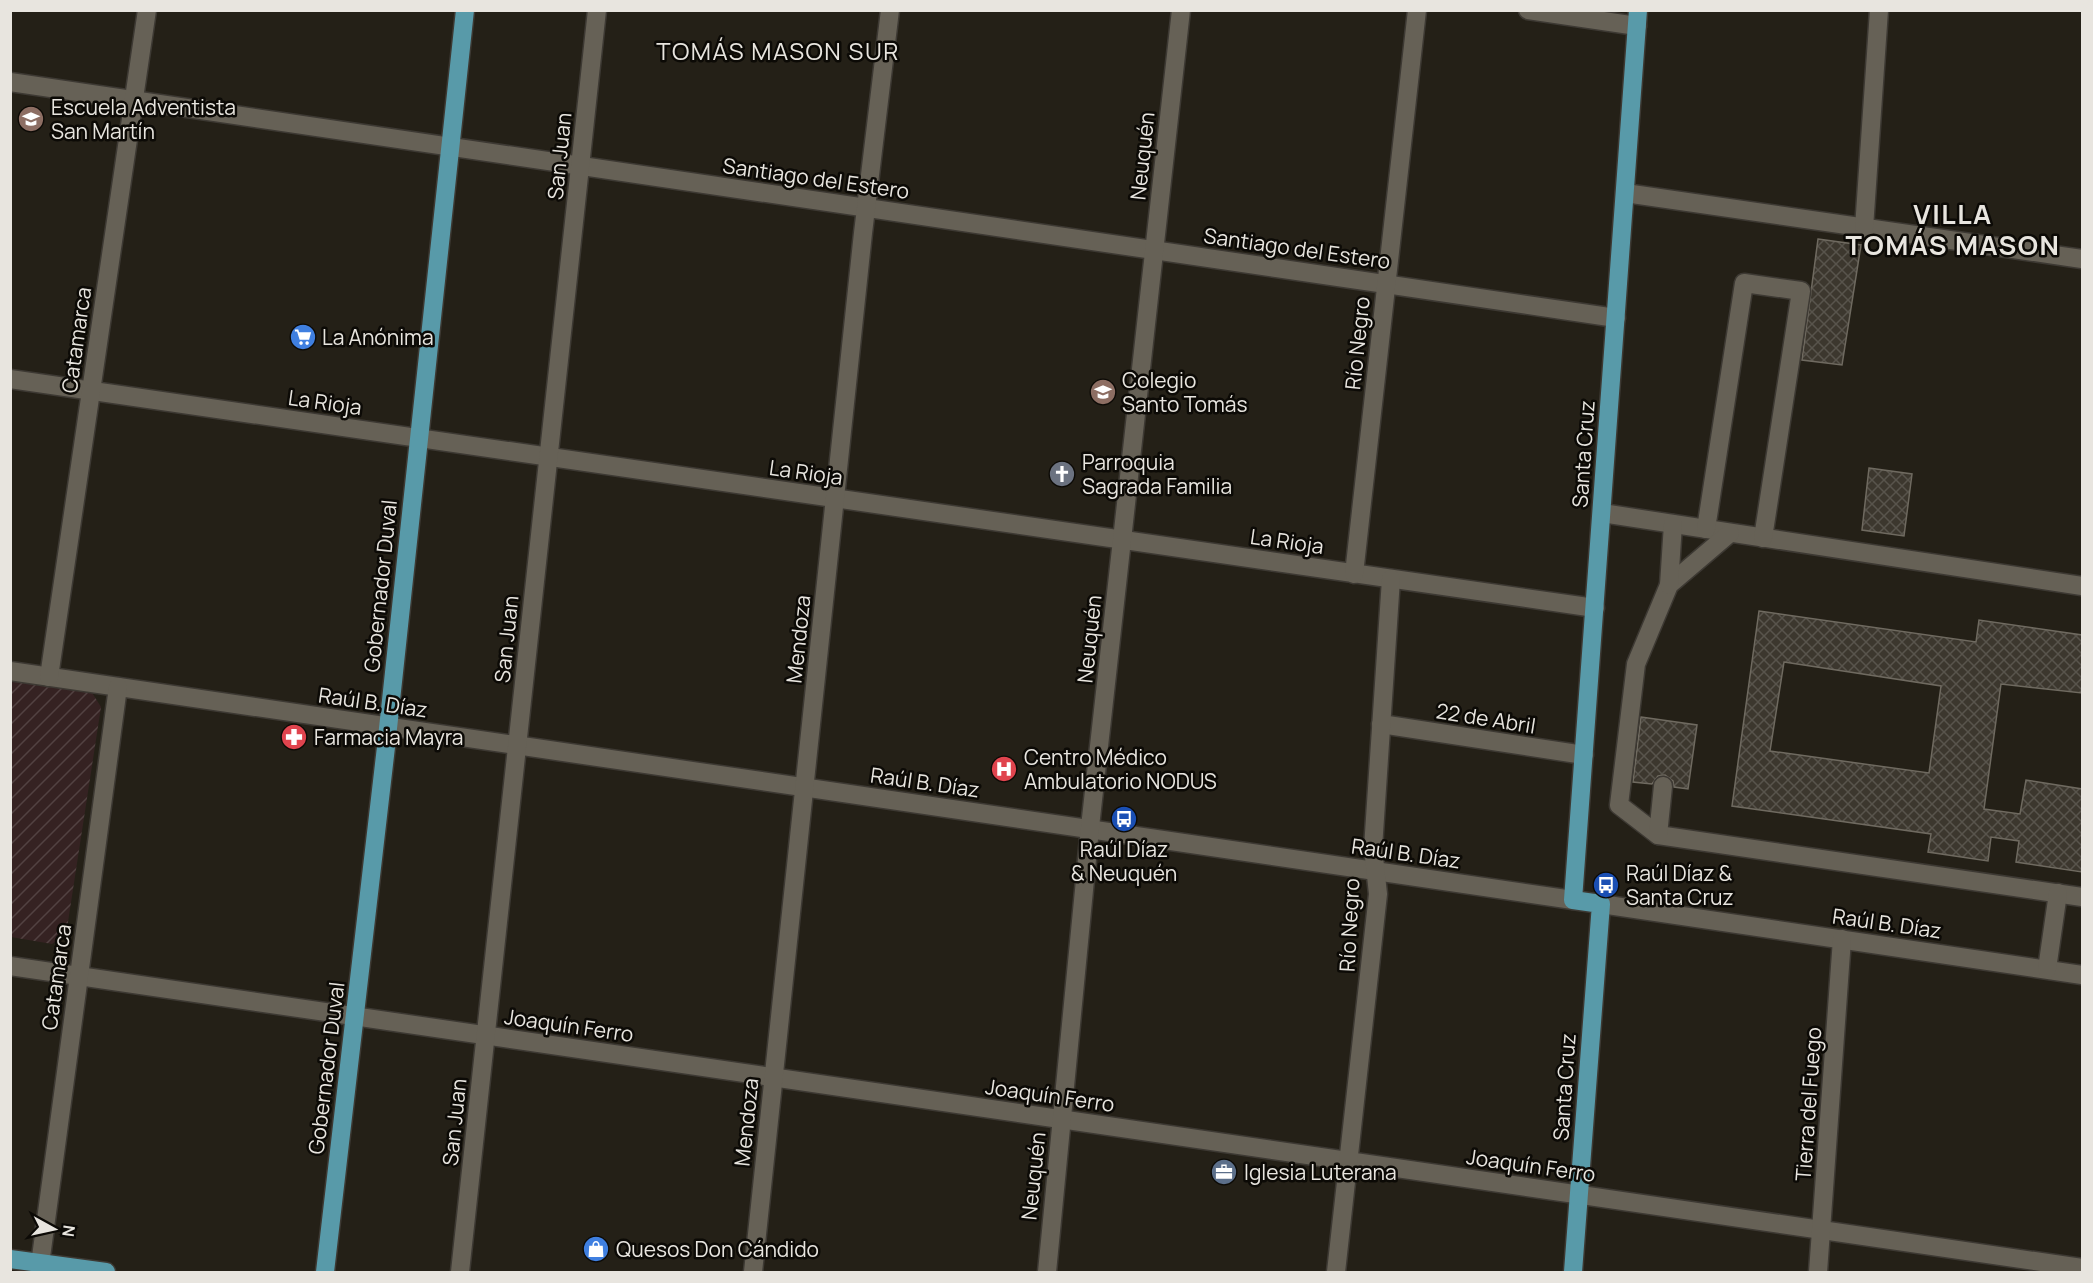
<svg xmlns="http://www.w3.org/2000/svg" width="2093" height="1283" viewBox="0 0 2093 1283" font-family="Manrope,sans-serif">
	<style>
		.industrial { fill: url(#industrial-furrows) }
		.building { fill: url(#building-cross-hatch); stroke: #6f6a60; stroke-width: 1.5; fill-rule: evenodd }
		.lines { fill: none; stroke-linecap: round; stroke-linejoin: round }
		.minor-casing { stroke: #3d3933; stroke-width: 21 }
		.major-casing { stroke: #3d3933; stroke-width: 21 }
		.minor { stroke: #666156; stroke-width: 18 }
		.major { stroke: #589aa9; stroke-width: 18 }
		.labels { text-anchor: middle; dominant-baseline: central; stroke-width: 5; stroke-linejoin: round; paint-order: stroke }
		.poi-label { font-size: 21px; fill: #e8e5df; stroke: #0c0a06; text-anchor: start }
		.street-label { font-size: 21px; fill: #e8e5df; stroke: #0c0a06 }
		.quarter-label { font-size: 24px; letter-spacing: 1.5px; fill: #e8e5df; stroke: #0c0a06 }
		.district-label { font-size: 27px; font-weight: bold; letter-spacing: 1.5px; fill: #e8e5df; stroke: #0c0a06 }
	</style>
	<defs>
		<pattern id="industrial-furrows" width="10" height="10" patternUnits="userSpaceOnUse" patternTransform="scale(1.5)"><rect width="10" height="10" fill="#352222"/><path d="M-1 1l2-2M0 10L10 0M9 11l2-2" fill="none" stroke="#524242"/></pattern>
		<pattern id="building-cross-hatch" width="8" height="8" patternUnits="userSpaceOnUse" patternTransform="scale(1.5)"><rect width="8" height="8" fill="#3c372e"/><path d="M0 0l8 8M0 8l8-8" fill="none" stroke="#58544c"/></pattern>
	</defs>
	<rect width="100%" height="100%" fill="#242017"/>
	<!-- industrial -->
	<path class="industrial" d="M10,680l81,11 10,16 -35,228 -14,9 -41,-7z"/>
	<!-- building -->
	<g class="building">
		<path d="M1818,239l43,6 -19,120 -40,-5z"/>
		<path d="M1869,468l43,6 -8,62 -42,-6z"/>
		<path d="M1759,611l217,31 3,-22 103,15v58l-81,-9 -17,125 36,5 6,-34 56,9v83l-66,-10 3,-21 -28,-4 -3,24 -60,-9 3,-18 -199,-28zM1784,662l157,24 -12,87 -159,-22z"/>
		<path d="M1641,717l56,8 -9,64 -14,-2 -1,-6 -8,-6 -7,1 -6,8 -19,-2z"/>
	</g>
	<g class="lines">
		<!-- minor casing -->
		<g class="minor-casing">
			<g id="minor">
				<path d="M1528,10l109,16"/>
				<path d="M10,82l1606,236"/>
				<path d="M1625,193l457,66"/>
				<path d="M1864,228l15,-218"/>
				<path d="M10,379l1585,229"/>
				<path d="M1602,513l480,73"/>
				<path d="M1706,529l38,-246 57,8 -38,247"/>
				<path d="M1730,533l-61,52 -33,79 -17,141 39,30 424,62"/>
				<path d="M1354,574l63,-564"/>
				<path d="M1669,585l4,-61"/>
				<path d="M10,671l1563,229"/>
				<path d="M49,677l98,-667"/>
				<path d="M1381,724l203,31"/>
				<path d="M1658,835l5,-49"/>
				<path d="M1601,904l481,71"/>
				<path d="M10,966l2072,302"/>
				<path d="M2047,969l11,-76"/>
				<path d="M39,1272l79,-585"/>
				<path d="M460,1272l137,-1262"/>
				<path d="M753,1272l110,-1039 27,-223"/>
				<path d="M1047,1272l44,-454 90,-808"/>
				<path d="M1336,1272l42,-378 -5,-46 18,-269"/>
				<path d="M1818,1272l24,-333"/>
			</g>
		</g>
		<!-- major casing -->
		<g class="major-casing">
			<g id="major">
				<path d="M10,1259l96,13"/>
				<path d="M325,1272l61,-525 79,-737"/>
				<path d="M1573,1272l28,-368 -28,-4 65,-890"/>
			</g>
		</g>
		<!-- minor -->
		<use href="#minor" class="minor"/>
		<!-- major -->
		<use href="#major" class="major"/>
	</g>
	<!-- icons -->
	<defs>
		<g id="school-disc" transform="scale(1.35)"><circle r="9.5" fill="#8d6e63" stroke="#0c0a06"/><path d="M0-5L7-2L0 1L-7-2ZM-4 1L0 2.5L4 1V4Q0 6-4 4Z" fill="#fff"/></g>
		<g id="supermarket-disc" transform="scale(1.35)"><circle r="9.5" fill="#3f7fe0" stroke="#0c0a06"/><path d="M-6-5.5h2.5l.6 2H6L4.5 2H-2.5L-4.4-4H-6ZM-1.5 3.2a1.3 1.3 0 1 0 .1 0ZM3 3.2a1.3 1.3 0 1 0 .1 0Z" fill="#fff"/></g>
		<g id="church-disc" transform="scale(1.35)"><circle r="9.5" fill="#6b7280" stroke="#0c0a06"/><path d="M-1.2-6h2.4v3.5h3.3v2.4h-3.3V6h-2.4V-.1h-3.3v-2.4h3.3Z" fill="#fff"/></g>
		<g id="pharmacy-disc" transform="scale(1.35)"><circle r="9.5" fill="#e0444e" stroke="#0c0a06"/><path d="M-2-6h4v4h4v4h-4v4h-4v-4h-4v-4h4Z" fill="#fff"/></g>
		<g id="hospital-disc" transform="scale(1.35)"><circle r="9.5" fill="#e0444e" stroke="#0c0a06"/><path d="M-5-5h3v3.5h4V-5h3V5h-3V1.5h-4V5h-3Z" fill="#fff"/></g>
		<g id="bus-disc" transform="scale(1.35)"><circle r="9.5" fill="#1a4fb4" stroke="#0c0a06"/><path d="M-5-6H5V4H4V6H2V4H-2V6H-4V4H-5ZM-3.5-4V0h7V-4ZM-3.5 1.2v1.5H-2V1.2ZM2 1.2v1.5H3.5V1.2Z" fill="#fff"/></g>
		<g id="office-disc" transform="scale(1.35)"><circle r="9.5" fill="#5c6f8a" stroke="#0c0a06"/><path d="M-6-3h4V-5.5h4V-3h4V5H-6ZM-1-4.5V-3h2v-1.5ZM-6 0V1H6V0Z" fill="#fff"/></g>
		<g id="shop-disc" transform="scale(1.35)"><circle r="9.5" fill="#3f7fe0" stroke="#0c0a06"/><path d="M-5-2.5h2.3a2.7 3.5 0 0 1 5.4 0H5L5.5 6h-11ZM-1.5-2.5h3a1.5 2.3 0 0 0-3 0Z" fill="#fff"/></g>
	</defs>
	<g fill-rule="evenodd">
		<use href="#school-disc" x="31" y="119"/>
		<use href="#supermarket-disc" x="303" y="337"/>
		<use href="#school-disc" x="1103" y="392"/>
		<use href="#church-disc" x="1062" y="474"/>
		<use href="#pharmacy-disc" x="294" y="737"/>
		<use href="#hospital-disc" x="1004" y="769"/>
		<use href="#bus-disc" x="1124" y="819"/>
		<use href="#bus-disc" x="1606" y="885"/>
		<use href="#office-disc" x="1224" y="1172"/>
		<use href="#shop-disc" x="596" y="1249"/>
	</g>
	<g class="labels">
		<!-- poi labels -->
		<g class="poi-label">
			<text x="51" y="107">Escuela Adventista<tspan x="51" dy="24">San Martín</tspan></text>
			<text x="322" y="337">La Anónima</text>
			<text x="1122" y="380">Colegio<tspan x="1122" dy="24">Santo Tomás</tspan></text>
			<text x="1082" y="462">Parroquia<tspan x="1082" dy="24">Sagrada Familia</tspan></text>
			<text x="314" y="737">Farmacia Mayra</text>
			<text x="1024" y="757">Centro Médico<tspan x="1024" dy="24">Ambulatorio NODUS</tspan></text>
			<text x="1124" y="849" text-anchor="middle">Raúl Díaz<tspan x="1124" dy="24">&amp; Neuquén</tspan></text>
			<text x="1626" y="873">Raúl Díaz &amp;<tspan x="1626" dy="24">Santa Cruz</tspan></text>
			<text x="1244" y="1172">Iglesia Luterana</text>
			<text x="616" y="1249">Quesos Don Cándido</text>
		</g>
		<!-- street labels -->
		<g class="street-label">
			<text transform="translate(559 156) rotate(-84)">San Juan</text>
			<text transform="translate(1142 156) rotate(-84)">Neuquén</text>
			<text transform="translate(816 178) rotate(8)">Santiago del Estero</text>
			<text transform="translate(1297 248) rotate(8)">Santiago del Estero</text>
			<text transform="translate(76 340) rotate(-82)">Catamarca</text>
			<text transform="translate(1357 343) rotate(-84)">Río Negro</text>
			<text transform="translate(325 402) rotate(8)">La Rioja</text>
			<text transform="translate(1583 454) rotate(-86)">Santa Cruz</text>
			<text transform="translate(806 472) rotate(8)">La Rioja</text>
			<text transform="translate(1287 541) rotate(8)">La Rioja</text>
			<text transform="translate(380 586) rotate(-84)">Gobernador Duval</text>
			<text transform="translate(506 639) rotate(-84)">San Juan</text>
			<text transform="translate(798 639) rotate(-84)">Mendoza</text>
			<text transform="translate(1089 639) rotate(-84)">Neuquén</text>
			<text transform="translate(373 702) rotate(8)">Raúl B. Díaz</text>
			<text transform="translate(1486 718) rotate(9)">22 de Abril</text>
			<text transform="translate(925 782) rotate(8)">Raúl B. Díaz</text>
			<text transform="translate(1406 853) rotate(8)">Raúl B. Díaz</text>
			<text transform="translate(1887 923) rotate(8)">Raúl B. Díaz</text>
			<text transform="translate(1349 925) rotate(-87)">Río Negro</text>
			<text transform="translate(56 977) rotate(-82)">Catamarca</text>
			<text transform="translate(569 1025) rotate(8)">Joaquín Ferro</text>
			<text transform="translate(326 1068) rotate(-83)">Gobernador Duval</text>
			<text transform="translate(1564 1087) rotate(-86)">Santa Cruz</text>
			<text transform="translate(1050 1095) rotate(8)">Joaquín Ferro</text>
			<text transform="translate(1808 1104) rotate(-86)">Tierra del Fuego</text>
			<text transform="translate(454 1122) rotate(-84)">San Juan</text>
			<text transform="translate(746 1122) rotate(-84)">Mendoza</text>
			<text transform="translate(1531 1165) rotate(8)">Joaquín Ferro</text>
			<text transform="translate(1033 1176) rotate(-84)">Neuquén</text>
		</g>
		<!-- quarter labels -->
		<g class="quarter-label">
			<text x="778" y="50">TOMÁS MASON SUR</text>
		</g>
		<!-- district labels -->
		<g class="district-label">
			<text x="1953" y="213">VILLA<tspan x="1953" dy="31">TOMÁS MASON</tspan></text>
		</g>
	</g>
	<!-- border -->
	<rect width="2093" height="1283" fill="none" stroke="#e8e5df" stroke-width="24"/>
	<!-- north arrow -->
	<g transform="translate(54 1229) rotate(98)" stroke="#0c0a06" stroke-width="4.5" paint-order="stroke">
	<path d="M0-4.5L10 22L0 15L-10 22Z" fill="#e8e5df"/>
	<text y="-9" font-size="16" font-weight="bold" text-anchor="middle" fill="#e8e5df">N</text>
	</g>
</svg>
